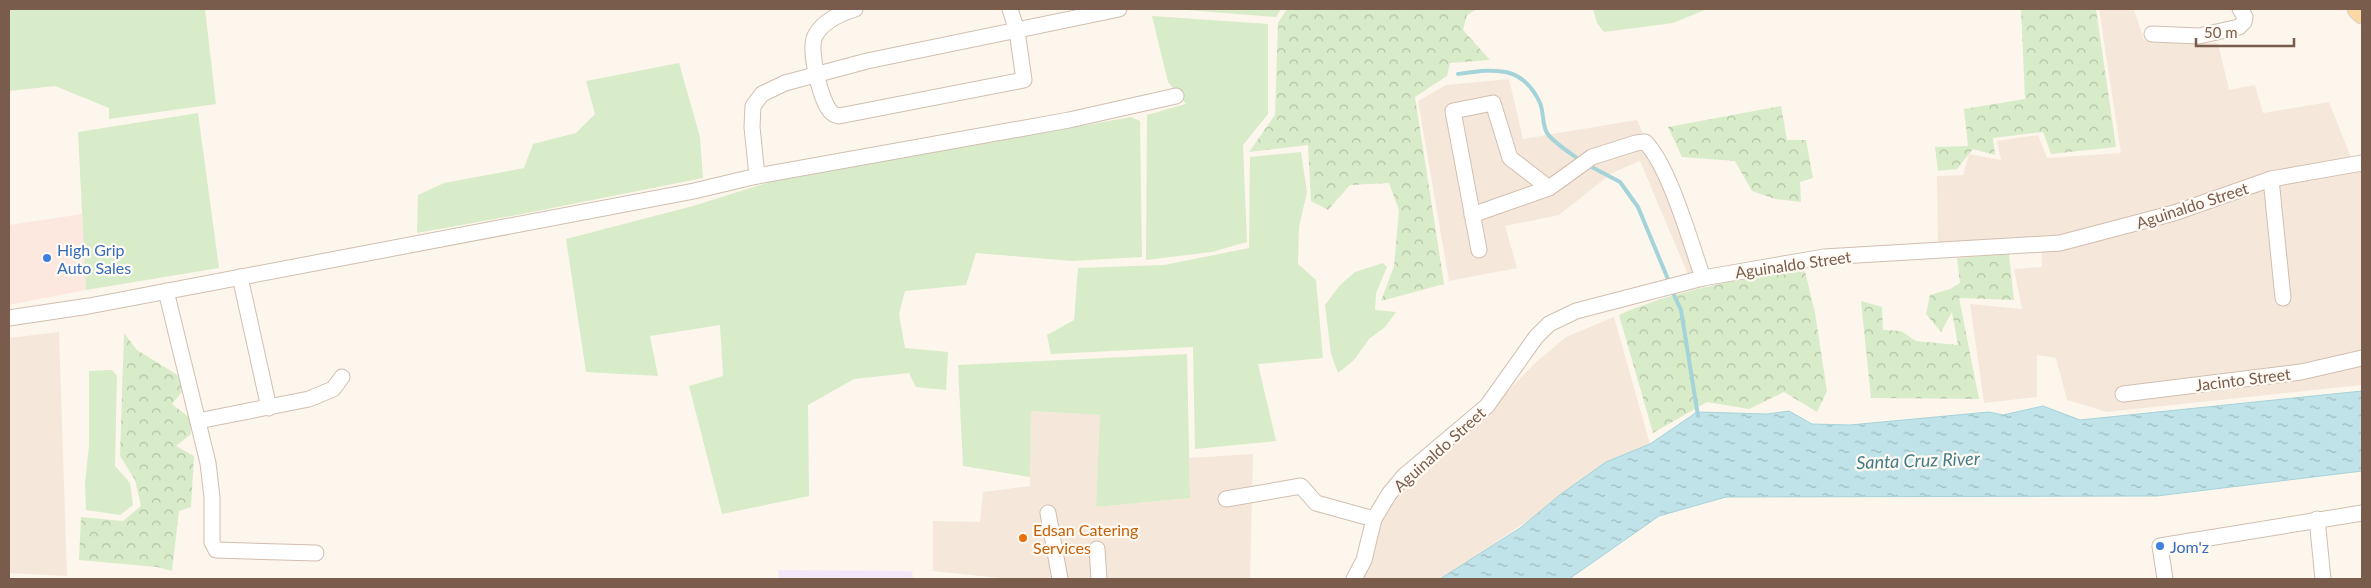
<svg xmlns="http://www.w3.org/2000/svg" width="2371" height="588" viewBox="0 0 2371 588" font-family="Lato,sans-serif">
	<style>
		.residential { fill: #f5e8da }
		.commercial { fill: #fde8e0 }
		.education { fill: #f3e8fa }
		.green { fill: #d8ecc9 }
		.forest { fill: url(#forest-crowns) }
		.water { fill: url(#water-ripples); stroke: #a5d3da }
		.lines { fill: none; stroke-linecap: round; stroke-linejoin: round }
		.stream { stroke: #a5d3da; stroke-width: 4 }
		.minor-casing { stroke: #d1beb0; stroke-width: 17 }
		.major-casing { stroke: #dad1cd; stroke-width: 21 }
		.minor { stroke: #fff; stroke-width: 15 }
		.major { stroke: #fbd9a5; stroke-width: 19 }
		.shop-dot { fill: #3f7fe0; stroke: #fffaf3; stroke-width: 2 }
		.food-dot { fill: #e8710a; stroke: #fffaf3; stroke-width: 2 }
		.labels { text-anchor: middle; dominant-baseline: central; stroke-width: 4.5; stroke-linejoin: round; paint-order: stroke }
		.street-label { font-size: 16px; fill: #7a5c4d; stroke: #fffaf3 }
		.shop-label { font-size: 16px; fill: #366cbe; stroke: #fffaf3; text-anchor: start }
		.food-label { font-size: 16px; fill: #c56008; stroke: #fffaf3; text-anchor: start }
		.water-label { font-size: 18px; font-style: italic; fill: #437c86; stroke: #fffaf3 }
	</style>
	<defs>
		<pattern id="forest-crowns" width="20" height="18" patternUnits="userSpaceOnUse" patternTransform="scale(1.25)"><rect width="20" height="18" fill="#d8ecc9"/><path d="M2 6a3 3 0 1 1 6 0M12 15a3 3 0 1 1 6 0" fill="none" stroke="#b4c2a5"/></pattern>
		<pattern id="water-ripples" width="26" height="14" patternUnits="userSpaceOnUse" patternTransform="scale(1.25)"><rect width="26" height="14" fill="#bfe3e8"/><path d="M2 4q2-2 4 0t4 0M15 11q2-2 4 0t4 0" fill="none" stroke="#a0bbbe"/></pattern>
	</defs>
	<rect width="100%" height="100%" fill="#fdf6ec"/>
	<!-- residential -->
	<g class="residential">
		<path d="M2099,9h35l10,31 26,3h48l11,47 26,-5 8,28 66,-11 25,63 8,-2v222l-255,27 -40,-12 -11,-42 -19,-3v42l-53,6 -14,-99 52,5 -8,-40 28,-2 -1,-22 -103,6 -1,-75 26,-1 6,-21 32,6 -4,-19 41,-6 9,23 74,-5z"/>
		<path d="M1509,79l14,60 114,-19 67,154 -15,3 -49,-116 -28,12 -53,42 -54,11 12,42 -68,13 -31,-180 28,-16z"/>
		<path d="M1614,317l36,127 -120,75 -88,60h-85l35,-82 76,-65 67,-69 31,-26z"/>
		<path d="M59,332l8,244 -58,-3v-235z"/>
		<path d="M1031,411l70,4 -5,92 94,-9 -1,-40 64,-4 -3,125h-241l-76,-8v-50l47,1 3,-30 47,-6z"/>
	</g>
	<!-- commercial -->
	<path class="commercial" d="M82,214l4,76 -77,15v-80z"/>
	<!-- education -->
	<path class="education" d="M778,570l134,1 1,8h-134z"/>
	<!-- green -->
	<g class="green">
		<path d="M9,9h196l11,95 -107,15v-11l-54,-22 -46,5z"/>
		<path d="M1174,9h107l-5,8z"/>
		<path d="M1593,9h122h-8l-34,14 -69,9 -7,-9z"/>
		<path d="M1152,16l116,8v90l-25,31 4,97 -35,10 -66,8 1,-145 39,-11 -18,-22z"/>
		<path d="M679,63l21,74 3,41 -191,38 -95,17 1,-38 26,-12 80,-15 9,-24 43,-11 19,-19 -9,-33z"/>
		<path d="M198,113l21,155 -133,22 -8,-158z"/>
		<path d="M1131,117l9,4 2,136 -70,4 -96,-8 -10,32 -61,6 -6,23 6,34 43,4 -2,38 -30,-3 -7,-14 -55,6 -46,26 1,91 -87,18 -33,-128 34,-10 -3,-51 -70,11 8,40 -72,-4 -20,-133 127,-33 80,-25z"/>
		<path d="M1301,152l6,40 -8,35 -1,37 18,16 7,78 -65,6 18,77 -81,8 -2,-102 -142,7 -4,-19 27,-15 4,-52 86,-3 85,-17 1,-91z"/>
		<path d="M1383,263l4,4 -11,26 -1,17 21,2 -11,15 -16,12 -15,21 -16,13 -7,-19 -6,-49 15,-20 15,-13z"/>
		<path d="M1187,354l3,144 -94,9 4,-92 -69,-4 -1,66 -67,-11 -5,-101z"/>
		<path d="M112,370l5,6 -2,90 15,17 3,22 -13,10 -34,-5 -1,-27 4,-37v-75z"/>
	</g>
	<!-- forest -->
	<g class="forest">
		<path d="M1287,9h190l-10,6 -4,15 27,30 -40,3 -3,13 -32,21 29,187 -63,17 13,-35 5,-56 -10,-27 -39,2 -22,25 -17,-9 -3,-56 -59,7 26,-37 3,-92z"/>
		<path d="M2021,9h75l20,138 -65,7 -8,-22 -50,6 2,17 -22,-6 -16,20 -19,2 -3,-24 33,-1 -4,-37 61,-10z"/>
		<path d="M1781,106l6,34h19l7,38 -13,4 1,20 -26,-3 -23,-8 -17,-30 -53,-4 -14,-30z"/>
		<path d="M2009,254l5,46 -55,-2 20,101 -108,-1 -10,-97 21,6 1,23 18,1 15,10 42,4 -6,-33 -11,20 -15,-18 4,-19 20,-6 10,-6 -3,-25z"/>
		<path d="M1804,267l11,46 12,78 -10,21 -33,-20 -35,17 -42,-7 -54,31 -34,-118c59,-26 123,-35 185,-48z"/>
		<path d="M124,333l13,17 42,26 3,16 -10,12 18,14 1,16 -15,12 18,10 -3,51 -12,4 -7,60 -15,-4 -78,-7 2,-43 42,4 18,-15 -6,-26 -15,-24z"/>
	</g>
	<!-- water -->
	<path class="water" d="M2362,391v80l-205,25 -431,1 -67,19 -90,63h-129l80,-51 41,-34 45,-32 44,-18 47,-32 70,2 22,-3 23,13 38,1 139,-13 14,3 40,-9 37,14z"/>
	<g class="lines">
		<!-- stream -->
		<g class="stream">
			<path d="M1458,74c36,-5 64,-10 82,29 4,9 2,22 7,30 7,10 23,20 33,27"/>
			<path d="M1588,165l32,17 18,25 32,77"/>
			<path d="M1672,291l9,19 17,106"/>
		</g>
		<!-- minor casing -->
		<g class="minor-casing">
			<g id="minor">
				<path d="M855,9c-16,5 -32,12 -40,27 -7,13 6,68 17,77 2,2 5,2 7,3l185,-36 -7,-49 -7,-22"/>
				<path d="M2152,34l47,2 40,-9 5,-5 1,-5 -5,-8"/>
				<path d="M757,176l312,-56 107,-24"/>
				<path d="M2271,179l12,119"/>
				<path d="M1472,215l77,-27 43,-31 44,-14 9,-1c24,23 46,102 58,136"/>
				<path d="M1479,250l-26,-139 40,-8 17,55 39,30"/>
				<path d="M240,277l29,131"/>
				<path d="M166,291l42,172 4,34v45l4,8 100,3"/>
				<path d="M9,318l80,-12 605,-115 63,-15 -5,-49 1,-21 9,-12 23,-11 82,-22 252,-52"/>
				<path d="M2123,394l178,-22 61,-14"/>
				<path d="M198,421l111,-22 24,-10 9,-12"/>
				<path d="M1226,499l75,-13 15,17 58,16"/>
				<path d="M1048,513l12,66"/>
				<path d="M2317,519l6,60"/>
				<path d="M1097,549l2,30"/>
				<path d="M1354,579l10,-19 10,-41 15,-25 15,-18 83,-70 49,-69 13,-13 27,-13 127,-33 121,-21 236,-14 114,-30 97,-34 91,-16"/>
				<path d="M2165,579l-5,-33 202,-33"/>
			</g>
		</g>
		<!-- major casing -->
		<g class="major-casing">
			<path id="major" d="M2357,9l5,5"/>
		</g>
		<!-- minor -->
		<use href="#minor" class="minor"/>
		<!-- major -->
		<use href="#major" class="major"/>
	</g>
	<!-- markers -->
	<g class="shop-dot">
		<circle cx="47" cy="258" r="5"/>
		<circle cx="2160" cy="546" r="5"/>
	</g>
	<circle class="food-dot" cx="1023" cy="538" r="5"/>
	<g class="labels">
		<!-- street labels -->
		<g class="street-label">
			<text transform="translate(2192 205) rotate(-18)">Aguinaldo Street</text>
			<text transform="translate(1793 264) rotate(-8)">Aguinaldo Street</text>
			<text transform="translate(2243 379) rotate(-7)">Jacinto Street</text>
			<text transform="translate(1439 449) rotate(-42)">Aguinaldo Street</text>
		</g>
		<!-- shop labels -->
		<g class="shop-label">
			<text x="57" y="249">High Grip<tspan x="57" dy="18">Auto Sales</tspan></text>
			<text x="2170" y="546">Jom'z</text>
		</g>
		<!-- food labels -->
		<g class="food-label">
			<text x="1033" y="529">Edsan Catering<tspan x="1033" dy="18">Services</tspan></text>
		</g>
		<!-- water labels -->
		<g class="water-label">
			<text transform="translate(1918 460) rotate(-2)">Santa Cruz River</text>
		</g>
	</g>
	<!-- border -->
	<rect width="2371" height="588" fill="none" stroke="#7a5c4d" stroke-width="20"/>
	<!-- scale -->
	<path d="M2196 38v8h98v-8" fill="none" stroke="#7a5c4d" stroke-width="2.5"/>
	<text x="2204" y="38" font-size="15" fill="#7a5c4d" stroke="#fffaf3" stroke-width="4" paint-order="stroke">50 m</text>
</svg>
